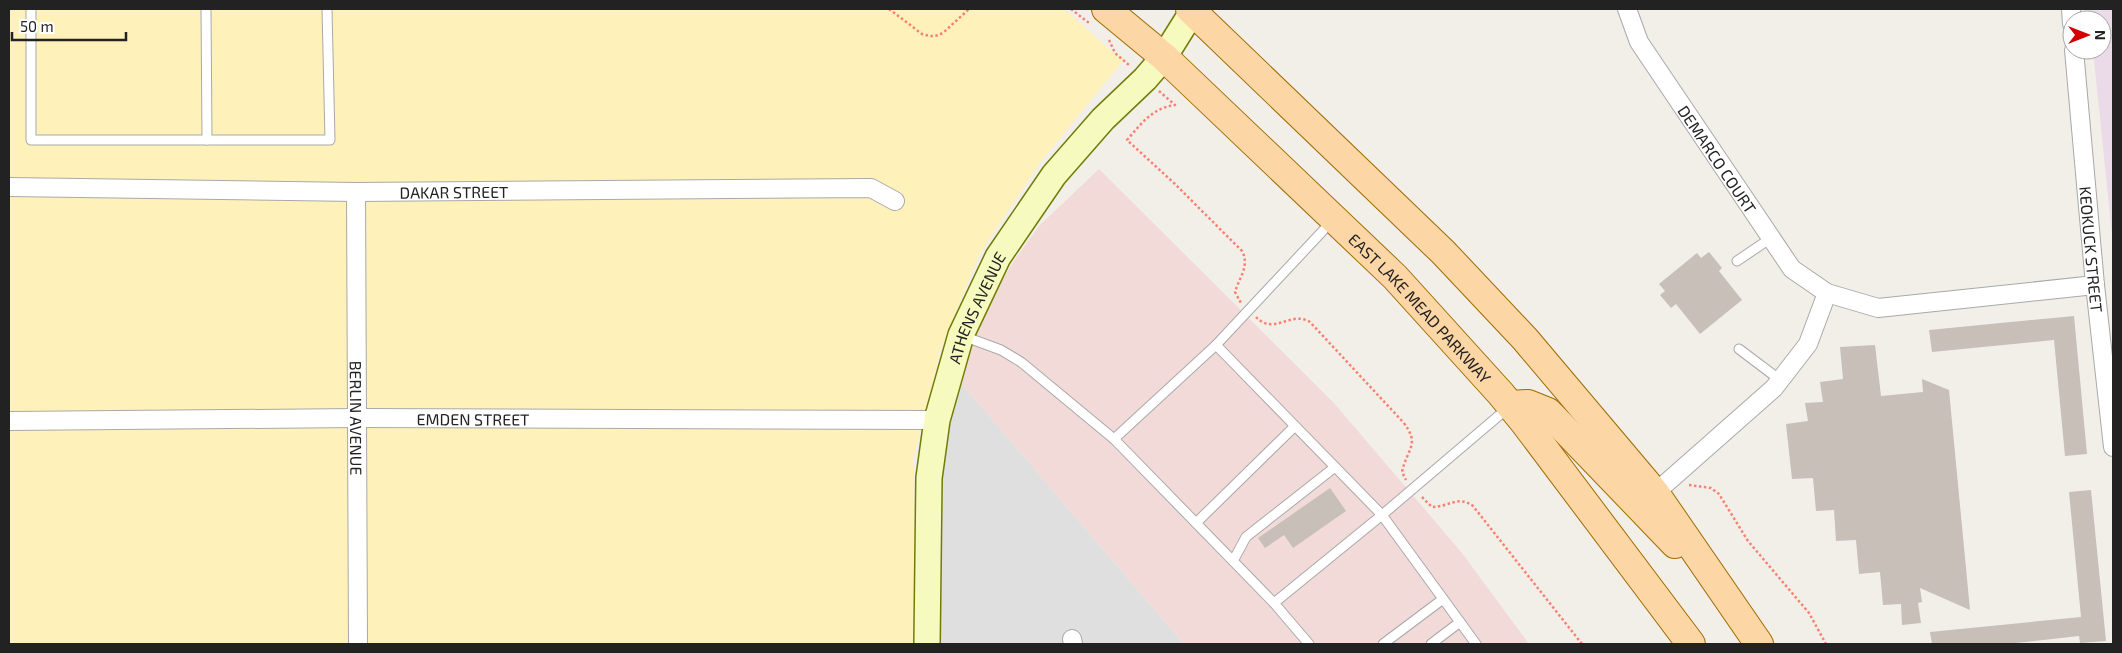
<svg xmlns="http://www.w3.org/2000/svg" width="2122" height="653" viewBox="0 0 2122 653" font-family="'Exo 2',sans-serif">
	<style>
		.residential { fill: #e0dfdf }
		.commercial { fill: #f2dad9 }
		.industrial { fill: #ebdbe8 }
		.sand { fill: #fff1ba }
		.building { fill: #c7bfb8 }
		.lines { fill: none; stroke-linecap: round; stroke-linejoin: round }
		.lane-casing { stroke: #a9a9a9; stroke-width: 11 }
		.street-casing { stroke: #a9a9a9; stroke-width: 20 }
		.secondary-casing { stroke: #707d05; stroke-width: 28 }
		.primary-casing { stroke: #a06b00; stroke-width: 30 }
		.path { stroke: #fa8072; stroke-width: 2.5; stroke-dasharray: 2.5 2.5; stroke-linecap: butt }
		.lane { stroke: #fff; stroke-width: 9 }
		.street { stroke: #fff; stroke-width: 18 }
		.secondary { stroke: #f7fabf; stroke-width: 25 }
		.primary { stroke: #fcd6a4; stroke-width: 28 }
		.labels { text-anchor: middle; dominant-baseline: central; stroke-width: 4; stroke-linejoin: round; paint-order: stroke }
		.street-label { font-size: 16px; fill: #222; stroke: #fff }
	</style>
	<rect width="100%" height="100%" fill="#f2efe9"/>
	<!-- residential -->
	<path class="residential" d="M961,383l223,261h-244l-1,-142 6,-60z"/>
	<!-- commercial -->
	<path class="commercial" d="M1099,169l235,234 128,150 67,91h-345l-223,-261 13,-42 17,-41 22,-38 26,-36z"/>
	<!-- industrial -->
	<path class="industrial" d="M2089,9h24v236l-20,-195h9v-30h-12z"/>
	<!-- sand -->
	<path class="sand" d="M9,9h1055l59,52 -81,99 -62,93 -39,96 -27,108 2,187h-907z"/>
	<!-- building -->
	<g class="building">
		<path d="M1709,252l13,16 -3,3 23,29 -42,34 -24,-30 -5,4 -11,-13 5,-4 -6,-7 38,-31 4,5z"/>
		<path d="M2074,316l13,138 -22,2 -11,-116 -122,12 -3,-22z"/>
		<path d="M1875,345l6,51 42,-4 -1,-13 27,11 21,220 -50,-22 2,14 -4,1 3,20 -19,2 -1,-21 -18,1 -3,-33 -21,2 -3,-34 -20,1 -2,-31 -18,1 -3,-33 -21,1 -6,-55 22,-3 -3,-18 18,-1 -3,-20 23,-3 -3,-32z"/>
		<path d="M1330,488l16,23 -53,37 -9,-13 -19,13 -7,-10z"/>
		<path d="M2091,490l15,151 -26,2 -1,-7 -72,8h-75l-2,-12 151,-15 -12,-125z"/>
	</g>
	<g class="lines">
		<!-- lane casing -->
		<g class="lane-casing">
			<g id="lane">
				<path d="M31,9v131h299l-3,-131"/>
				<path d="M206,9l1,131"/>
				<path d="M1737,261l34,-23"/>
				<path d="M963,336l38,14 20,12 93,77 160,164 35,41"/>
				<path d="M1216,345l166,170 -108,88"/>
				<path d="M1739,349l41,31"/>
				<path d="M1114,439l102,-94 116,-124"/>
				<path d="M1196,523l99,-97"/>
				<path d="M1233,561l13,-24 89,-70"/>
				<path d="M1383,644l60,-45"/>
				<path d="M1431,644l29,-22"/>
				<path d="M1476,644l-94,-129 127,-108"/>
			</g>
		</g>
		<!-- street casing -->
		<g class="street-casing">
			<g id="street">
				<path id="s1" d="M1627,9l12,33 153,227 35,24 51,15 217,-23"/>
				<path d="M2071,9l1,15"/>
				<path id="s2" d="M2074,50l21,235 18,162"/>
				<path id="s3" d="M9,187l347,5 515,-4 24,13"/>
				<path id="s4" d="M356,192l2,452"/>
				<path id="s5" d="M9,421l348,-3 580,2"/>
				<path d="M1655,493l119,-105 34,-44 19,-51"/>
				<path d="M1072,639l1,5"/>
			</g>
		</g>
		<!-- secondary casing -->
		<g class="secondary-casing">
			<g id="secondary">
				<path id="s6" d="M927,644l2,-166 8,-58 24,-85 37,-78 56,-82 49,-56 42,-40 19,-22 30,-48"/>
			</g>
		</g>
		<!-- primary casing -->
		<g class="primary-casing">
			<g id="primary">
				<path id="s7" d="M1106,9l58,48 231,220 106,117 23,28 167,222"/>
				<path d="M1190,9l253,243 82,87 130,154 104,151"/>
				<path d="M1510,405l18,-1 20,8 127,132"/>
			</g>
		</g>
		<!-- path -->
		<g class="path">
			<path d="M889,9l33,25c9,3 15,3 22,-2l25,-23"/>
			<path d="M1071,9l18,14"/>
			<path d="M1109,40l6,13 15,13"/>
			<path d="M1159,91l16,14c-23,3 -34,19 -48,35l48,44 67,67c8,15 -3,27 -7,41l6,11"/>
			<path d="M1256,317c18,19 35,-7 54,5l93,100c18,23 4,26 -1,50l4,8"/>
			<path d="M1689,485l22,3 8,6 29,47 61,72 17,31"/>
			<path d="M1422,497l10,10c16,0 27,-12 41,-1l109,138"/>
		</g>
		<!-- lane -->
		<use href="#lane" class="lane"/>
		<!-- street -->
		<use href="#street" class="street"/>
		<!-- secondary -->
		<use href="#secondary" class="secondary"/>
		<!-- primary -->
		<use href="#primary" class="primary"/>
	</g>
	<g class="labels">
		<!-- street labels -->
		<g class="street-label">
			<text stroke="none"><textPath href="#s1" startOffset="176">DEMARCO COURT</textPath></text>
			<text stroke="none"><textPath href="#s3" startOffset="445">DAKAR STREET</textPath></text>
			<text stroke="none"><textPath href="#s2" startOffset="200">KEOKUCK STREET</textPath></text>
			<text stroke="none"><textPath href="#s7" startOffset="434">EAST LAKE MEAD PARKWAY</textPath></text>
			<text stroke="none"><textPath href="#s6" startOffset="344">ATHENS AVENUE</textPath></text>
			<text stroke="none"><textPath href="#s4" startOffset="226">BERLIN AVENUE</textPath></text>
			<text stroke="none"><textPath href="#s5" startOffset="464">EMDEN STREET</textPath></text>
		</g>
	</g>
	<!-- border -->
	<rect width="2122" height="653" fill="none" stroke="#222222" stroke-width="20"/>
	<!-- north arrow -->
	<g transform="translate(2087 35) rotate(90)"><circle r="24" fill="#ffffff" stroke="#a7a7a7"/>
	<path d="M0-4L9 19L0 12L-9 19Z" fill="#d40000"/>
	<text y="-8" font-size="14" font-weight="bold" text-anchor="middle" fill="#222222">N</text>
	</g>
	<!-- scale -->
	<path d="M12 32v8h114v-8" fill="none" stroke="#222222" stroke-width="2.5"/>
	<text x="20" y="32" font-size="15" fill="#222222" stroke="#ffffff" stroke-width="4" paint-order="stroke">50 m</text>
</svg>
